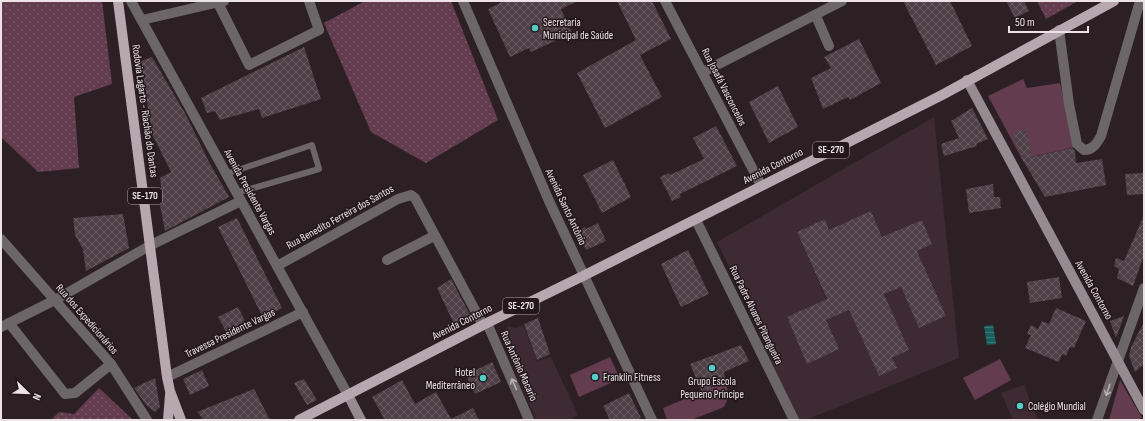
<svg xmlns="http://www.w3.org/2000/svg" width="1145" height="421" viewBox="0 0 1145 421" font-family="'Sofia Sans Condensed',sans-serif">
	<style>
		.built { fill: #3d2a32; fill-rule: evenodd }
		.grass { fill: url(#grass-dots) }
		.green { fill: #643c4f }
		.water { fill: url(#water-rules) }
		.building { fill: url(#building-cross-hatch) }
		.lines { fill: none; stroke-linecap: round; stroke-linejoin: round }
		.service { stroke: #6d6669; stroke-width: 6 }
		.minor { stroke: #6d6669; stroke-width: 10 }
		.tertiary { stroke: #6d6669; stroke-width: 10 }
		.secondary { stroke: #968b90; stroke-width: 10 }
		.primary { stroke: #b6a8ae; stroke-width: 10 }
		.oneway { stroke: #b9b1b4 }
		.poi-dot { fill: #54cdc8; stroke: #23171c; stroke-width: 1.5 }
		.labels { text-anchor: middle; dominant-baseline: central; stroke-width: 3; stroke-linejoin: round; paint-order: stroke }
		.shield { fill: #23171c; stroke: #afa6a9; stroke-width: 1 }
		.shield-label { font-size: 10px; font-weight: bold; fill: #ebe3e6 }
		.poi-label { font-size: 11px; fill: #ebe3e6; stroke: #23171c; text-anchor: start }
		.street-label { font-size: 11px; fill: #ebe3e6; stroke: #23171c }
	</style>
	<defs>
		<pattern id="grass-dots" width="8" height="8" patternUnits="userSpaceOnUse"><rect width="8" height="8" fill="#643c4f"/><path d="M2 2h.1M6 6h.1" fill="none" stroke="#7a5868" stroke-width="1.8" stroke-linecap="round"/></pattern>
		<pattern id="water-rules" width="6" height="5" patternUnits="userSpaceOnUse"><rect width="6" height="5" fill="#18615e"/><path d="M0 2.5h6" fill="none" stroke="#3a7875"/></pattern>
		<pattern id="building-cross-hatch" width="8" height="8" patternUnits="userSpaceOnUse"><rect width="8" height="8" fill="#4e4046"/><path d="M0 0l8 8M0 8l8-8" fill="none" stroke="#685b61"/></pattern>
	</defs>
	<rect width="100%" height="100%" fill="#2d2025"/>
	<!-- built -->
	<g class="built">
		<path d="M934,117l25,241 -153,62h-9l-54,-125 -26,-53zM871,211l26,59 10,-10 12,-5 27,61 -27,12 -18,-41 -17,7 25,56 -17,8 4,10 -17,8 -30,-66 -23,10 12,29 -31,14 -20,-46 50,-22 -11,4 -29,-67 28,-13 30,69zM922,220l10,24 -33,14 -10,-24z"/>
		<path d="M523,325l14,36 14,-4 27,58 -10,5h-32l-35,-83 7,-11 8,2z"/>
		<path d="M1024,385l14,35h-25l-12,-27z"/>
	</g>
	<!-- grass -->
	<g class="grass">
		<path d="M1,1h101l10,83 -38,13 5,71 -41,4 -37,-35z"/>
		<path d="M365,1h86l47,119 -72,43 -55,-31 -47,-109z"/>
		<path d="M1037,1h41l-32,18z"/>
		<path d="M99,388l34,32h-82l8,-8 15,2z"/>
	</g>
	<!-- green -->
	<g class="green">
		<path d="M1023,79l4,9 33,-5 15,64 -53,12 -34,-63z"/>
		<path d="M610,357l10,22 -41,18 -9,-22z"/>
		<path d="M1000,359l11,21 -36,20 -12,-22z"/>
		<path d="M725,379l4,17 -5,11 -33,13h-24l-4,-12 39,-16z"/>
		<path d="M1120,380l22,38 -5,2h-28z"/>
	</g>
	<!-- water -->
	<path class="water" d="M993,325l3,19 -9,1 -3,-19z"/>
	<!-- building -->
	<g class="building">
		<path d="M504,1h74l-17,8 11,24 -41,19 -2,-4 -19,9 -22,-48z"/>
		<path d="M617,1h35l19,38 -31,16 22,42 -57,31 -28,-55 59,-33z"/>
		<path d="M903,1h47l22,45 -36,19z"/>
		<path d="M1006,1h18l5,10 -14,7z"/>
		<path d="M859,39l22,44 -31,17 -2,-3 -25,12 -12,-31 20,-10 -7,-11z"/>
		<path d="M304,47l17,52 -59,19 -3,-9 -39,11 -5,-9 -8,2 -6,-15z"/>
		<path d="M152,57l34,58 22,45 21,37 -64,34 -7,-36 4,-3 -2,-14 11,-6 -19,-38 -11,-73z"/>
		<path d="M778,86l20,41 -29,16 -20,-41z"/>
		<path d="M972,108l16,31 -12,5 1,2 -33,10 -3,-12 18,-6 -8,-17z"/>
		<path d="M716,126l21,40 -57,28 1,3 -9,4 -12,-24 9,-4 1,2 34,-16 -11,-21z"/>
		<path d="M1026,129l6,28 40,-9 3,3 1,12 26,-4 4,26 -61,12 -23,-38 -10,-25z"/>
		<path d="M613,160l18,37 -29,16 -19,-38z"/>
		<path d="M1144,173v21l-17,1 -2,-21z"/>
		<path d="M993,184l1,13h6l1,11 -32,5 -3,-24z"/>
		<path d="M871,211l11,26 40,-17 10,24 -15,7 29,65 -27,12 -18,-41 -17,7 25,56 -17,8 5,10 -18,8 -30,-66 -23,10 13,29 -32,15 -20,-47 40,-18 -30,-67 28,-13 4,11z"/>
		<path d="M123,214l6,34 -43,23 -3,-22 -8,-14 -2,-17z"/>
		<path d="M1144,215v40l-11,31 -16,-8 2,-9 -5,-3 2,-8 8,3z"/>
		<path d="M237,218l45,90 -19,10 -45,-91z"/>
		<path d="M598,223l8,18 -20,9 -9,-19 8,-4 1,2z"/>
		<path d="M688,250l21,44 -28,13 -20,-43z"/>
		<path d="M1059,277l3,21 -32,5 -3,-21z"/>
		<path d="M451,279l22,41 -17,8 -19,-40z"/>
		<path d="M238,307l9,18 -19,10 -10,-18z"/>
		<path d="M1056,308l30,13 -12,27 -4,-1 -4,9 -4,-2 -3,8 -34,-14 6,-13 -4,-1 4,-9 7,4 4,-8 7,3z"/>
		<path d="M1124,316l-8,22 -6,-17z"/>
		<path d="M538,318l12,36 -13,6 -13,-36z"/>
		<path d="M1144,322v42l-9,8 -6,-16 2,-9z"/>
		<path d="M741,345l8,16 -25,11 1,7 -23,13 -12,-28z"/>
		<path d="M492,362l9,20 -26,12 -9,-19z"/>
		<path d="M202,370l7,16 -19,9 -7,-16z"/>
		<path d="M155,378l5,29 -5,5 -8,-6 -13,-18z"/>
		<path d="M304,379l13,21 -10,5 -13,-22z"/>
		<path d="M402,380l13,24 21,-12 15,27 22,-11 6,12h-94l-13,-23z"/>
		<path d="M254,389l16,31h-66l-7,-8z"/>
		<path d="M629,393l12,25 -5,2h-26l-7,-14z"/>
	</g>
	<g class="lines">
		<!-- service -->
		<path class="service" d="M226,174l86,-29 7,24 -83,24"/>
		<!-- minor -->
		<g class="minor">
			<path d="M131,1l217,394"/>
			<path d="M463,1l86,200 103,219"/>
			<path d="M665,1l96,184"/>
			<path d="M816,16l13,30"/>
			<path d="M142,20l82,-19"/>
			<path d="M1059,30l10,74 8,40 7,6c9,0 13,-7 17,-14l39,-135"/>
			<path d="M703,72l139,-71"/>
			<path d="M1,239l110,125 36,56"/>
			<path d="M387,260l47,-24"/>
			<path d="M277,266l121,-67 13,-4 4,3 68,127"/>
			<path d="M9,323l56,71 10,-1 36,-29"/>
			<path d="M487,323l42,97"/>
			<path d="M1,327l54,-27 96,-55 90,-44"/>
			<path d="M167,377l136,-65"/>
			<path d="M1097,420l47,-132"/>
		</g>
		<!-- tertiary -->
		<g class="tertiary">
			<path d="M218,3l31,62 70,-35 -10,-29"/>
			<path d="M696,220l98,200"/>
		</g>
		<!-- secondary -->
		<g class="secondary">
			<path d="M967,80l177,330"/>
			<path d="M348,395l13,25"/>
		</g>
		<!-- primary -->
		<g class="primary">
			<path d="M118,1l49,376 3,14 11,29"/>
			<path d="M168,420l2,-25"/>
			<path d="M299,420l188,-97 98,-48 357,-180 172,-94"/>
		</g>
	</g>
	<!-- one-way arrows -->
	<defs><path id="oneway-shaft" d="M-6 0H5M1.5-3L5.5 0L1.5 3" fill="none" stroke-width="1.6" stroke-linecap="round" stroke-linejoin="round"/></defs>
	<g class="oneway">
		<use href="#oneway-shaft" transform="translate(514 384) rotate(-114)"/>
		<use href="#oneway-shaft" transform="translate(1108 390) rotate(109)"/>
	</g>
	<!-- markers -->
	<g class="poi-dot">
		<circle cx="535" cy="28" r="4"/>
		<circle cx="712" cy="368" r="4"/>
		<circle cx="595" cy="377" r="4"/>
		<circle cx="483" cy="378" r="4"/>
		<circle cx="1020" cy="406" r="4"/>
	</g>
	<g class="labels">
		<!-- shield labels -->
		<g class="shield">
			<rect x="813" y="142" width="36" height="16" rx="3"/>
			<rect x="128" y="188" width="34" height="16" rx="3"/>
			<rect x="503" y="298" width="36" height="16" rx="3"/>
		</g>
		<g class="shield-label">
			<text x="831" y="150">SE-270</text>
			<text x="145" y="196">SE-170</text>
			<text x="521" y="306">SE-270</text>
		</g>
		<!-- poi labels -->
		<g class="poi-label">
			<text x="543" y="22">Secretaria<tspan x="543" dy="13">Municipal de Saúde</tspan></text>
			<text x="475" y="372" text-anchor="end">Hotel<tspan x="475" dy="13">Mediterrâneo</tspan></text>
			<text x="603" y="377">Franklin Fitness</text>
			<text x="712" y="381" text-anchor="middle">Grupo Escola<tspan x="712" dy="13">Pequeno Príncipe</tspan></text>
			<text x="1028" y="406">Colégio Mundial</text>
		</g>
		<!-- street labels -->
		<g class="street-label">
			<text transform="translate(724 87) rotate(63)">Rua Josafá Vasconcelos</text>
			<text transform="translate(145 111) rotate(82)">Rodovia Lagarto - Riachão do Dantas</text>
			<text transform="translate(773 166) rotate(-27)">Avenida Contorno</text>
			<text transform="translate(250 192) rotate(61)">Avenida Presidente Vargas</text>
			<text transform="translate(566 207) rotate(65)">Avenida Santo Antônio</text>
			<text transform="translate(340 217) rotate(-29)">Rua Benedito Ferreira dos Santos</text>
			<text transform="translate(1094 290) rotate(61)">Avenida Contorno</text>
			<text transform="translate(756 315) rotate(64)">Rua Padre Alvares Pitangueira</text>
			<text transform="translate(87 319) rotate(49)">Rua dos Expedicionários</text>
			<text transform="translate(462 322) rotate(-27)">Avenida Contorno</text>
			<text transform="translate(230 333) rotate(-26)">Travessa Presidente Vargas</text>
			<text transform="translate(519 366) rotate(66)">Rua Antônio Macario</text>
		</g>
	</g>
	<!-- border -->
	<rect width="1145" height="421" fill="none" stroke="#ebe3e6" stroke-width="4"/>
	<!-- north arrow -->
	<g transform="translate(28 393) rotate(113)" stroke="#23171c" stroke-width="3" paint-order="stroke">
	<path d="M0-3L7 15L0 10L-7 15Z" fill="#ebe3e6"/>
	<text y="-6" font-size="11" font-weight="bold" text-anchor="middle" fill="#ebe3e6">N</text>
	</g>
	<!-- scale -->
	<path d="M1009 26v6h79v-6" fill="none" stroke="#ebe3e6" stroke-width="2"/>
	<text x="1015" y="26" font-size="12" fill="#ebe3e6" stroke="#23171c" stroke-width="3" paint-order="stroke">50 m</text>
</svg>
